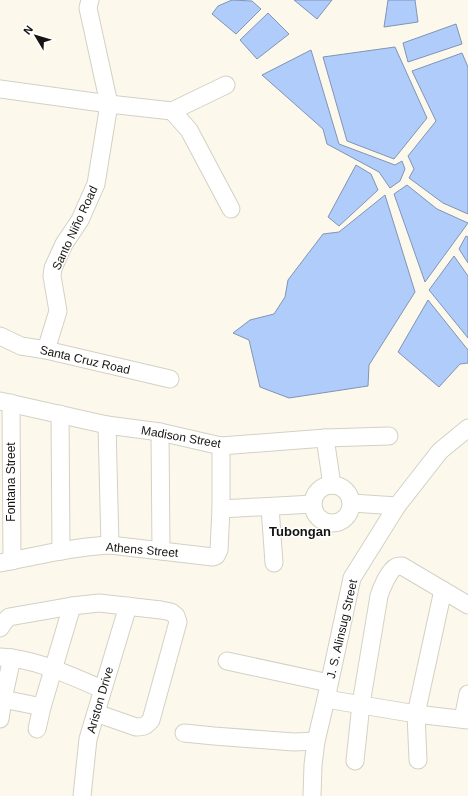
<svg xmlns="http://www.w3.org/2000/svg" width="468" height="796" viewBox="0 0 468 796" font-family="Helvetica,sans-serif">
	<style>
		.water { fill: #afccfb; stroke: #8094b4 }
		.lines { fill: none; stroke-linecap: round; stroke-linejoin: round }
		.minor-casing { stroke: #d3d1c4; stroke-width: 19 }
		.minor { stroke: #fff; stroke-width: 17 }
		.labels { text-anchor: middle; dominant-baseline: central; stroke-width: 3; stroke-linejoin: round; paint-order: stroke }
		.street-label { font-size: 12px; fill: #14130f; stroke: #fff }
		.neighbourhood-label { font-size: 13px; font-weight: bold; fill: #14130f; stroke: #fff }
	</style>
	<rect width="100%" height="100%" fill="#fcf9ec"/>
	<!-- water -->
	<g class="water">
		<path d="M232,0l20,1 9,8 -25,25 -24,-20 6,-8z"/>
		<path d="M294,0h38l-15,19z"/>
		<path d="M388,0h27l3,22 -34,5z"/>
		<path d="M268,13l21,21 -32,25 -17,-19z"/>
		<path d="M456,24l6,20 -54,18 -5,-19z"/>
		<path d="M395,47l32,71 -33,41 -47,-18 -24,-84z"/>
		<path d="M311,50l28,94 56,21 7,-4 3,8 -5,12 -10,7 -11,-16 -52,-28 -4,-15 -61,-54z"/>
		<path d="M462,53l6,14v147l-25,-11 -34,-25 5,-9 -6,-13 28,-35 -24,-50z"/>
		<path d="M356,165l15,9 7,16 -39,36 -11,-9z"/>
		<path d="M407,185l30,24 31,14 -43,59 -31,-88z"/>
		<path d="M385,195l30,97 -46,73 -1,21 -79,12 -29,-11 -11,-47 -16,-7 17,-13 24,-6 11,-17 3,-17 35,-46 16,-2z"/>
		<path d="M466,236l2,1v26l-9,-14z"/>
		<path d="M454,256l14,20v62l-39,-48z"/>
		<path d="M428,300l40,50v13l-8,1 -21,23 -41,-35z"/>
	</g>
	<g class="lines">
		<!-- minor casing -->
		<g class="minor-casing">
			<g id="minor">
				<path d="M0,89l109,15 63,7 54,-26"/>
				<path d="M172,111l17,19 42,79"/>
				<path d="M0,336l21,10 25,4 124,29"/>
				<path d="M46,350l12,-39 -6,-35 1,-8 11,-24 16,-24 16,-36 13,-80 -21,-96 2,-8"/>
				<path d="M0,401l107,24 53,7 61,14 104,-8 64,-2"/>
				<path d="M11,403l1,158"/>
				<path d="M60,414l1,137"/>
				<path d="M107,425l3,120"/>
				<path d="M160,432l1,119"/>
				<path d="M325,438l7,47"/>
				<circle cx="332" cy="504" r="19"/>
				<path d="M352,503l45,3"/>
				<path d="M270,507l4,56"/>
				<path d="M221,509l92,-5"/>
				<path d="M0,563c36,-7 73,-16 110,-18l103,12 3,-1 3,-6 2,-41v-63"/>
				<path d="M0,628l4,-6 5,-5 63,-11 27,-3 62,7 10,2 5,4 2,6 -27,98c-5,6 -7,7 -15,7l-40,-14"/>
				<path d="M0,657c34,1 71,19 102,32"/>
				<path d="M227,661l102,22"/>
				<path d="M3,699l39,8"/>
				<path d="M326,699l90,15 52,6"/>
				<path d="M0,719l3,-20 9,-41"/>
				<path d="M463,719l5,-25"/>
				<path d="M37,729l5,-22 30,-101"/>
				<path d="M184,733l30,3 80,6 22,-1"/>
				<path d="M418,760l-2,-46 27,-124"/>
				<path d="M355,761l6,-57 18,-108c2,-7 10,-26 17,-29 1,-1 5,-1 6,-1l66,39"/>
				<path d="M82,796l6,-57 40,-133"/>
				<path d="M312,796l1,-31 3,-24 10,-42 26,-121 45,-72 43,-55 28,-23"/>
			</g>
		</g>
		<!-- minor -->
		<use href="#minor" class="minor"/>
	</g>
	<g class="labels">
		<!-- street labels -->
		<g class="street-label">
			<text transform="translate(75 228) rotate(-65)">Santo Niño Road</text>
			<text transform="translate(85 360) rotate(13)">Santa Cruz Road</text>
			<text transform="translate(181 437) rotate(10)">Madison Street</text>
			<text transform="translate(11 482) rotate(-90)">Fontana Street</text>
			<text transform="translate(142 550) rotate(5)">Athens Street</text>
			<text transform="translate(342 629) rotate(-77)">J. S. Alinsug Street</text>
			<text transform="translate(100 700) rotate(-74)">Ariston Drive</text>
		</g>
		<!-- neighbourhood labels -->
		<g class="neighbourhood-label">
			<text x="300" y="531">Tubongan</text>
		</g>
	</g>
	<!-- north arrow -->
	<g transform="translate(36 36) rotate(308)" stroke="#ffffff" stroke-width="3" paint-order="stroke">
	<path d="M0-3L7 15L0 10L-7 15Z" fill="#14130f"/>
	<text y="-6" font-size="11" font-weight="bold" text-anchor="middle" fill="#14130f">N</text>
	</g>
</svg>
